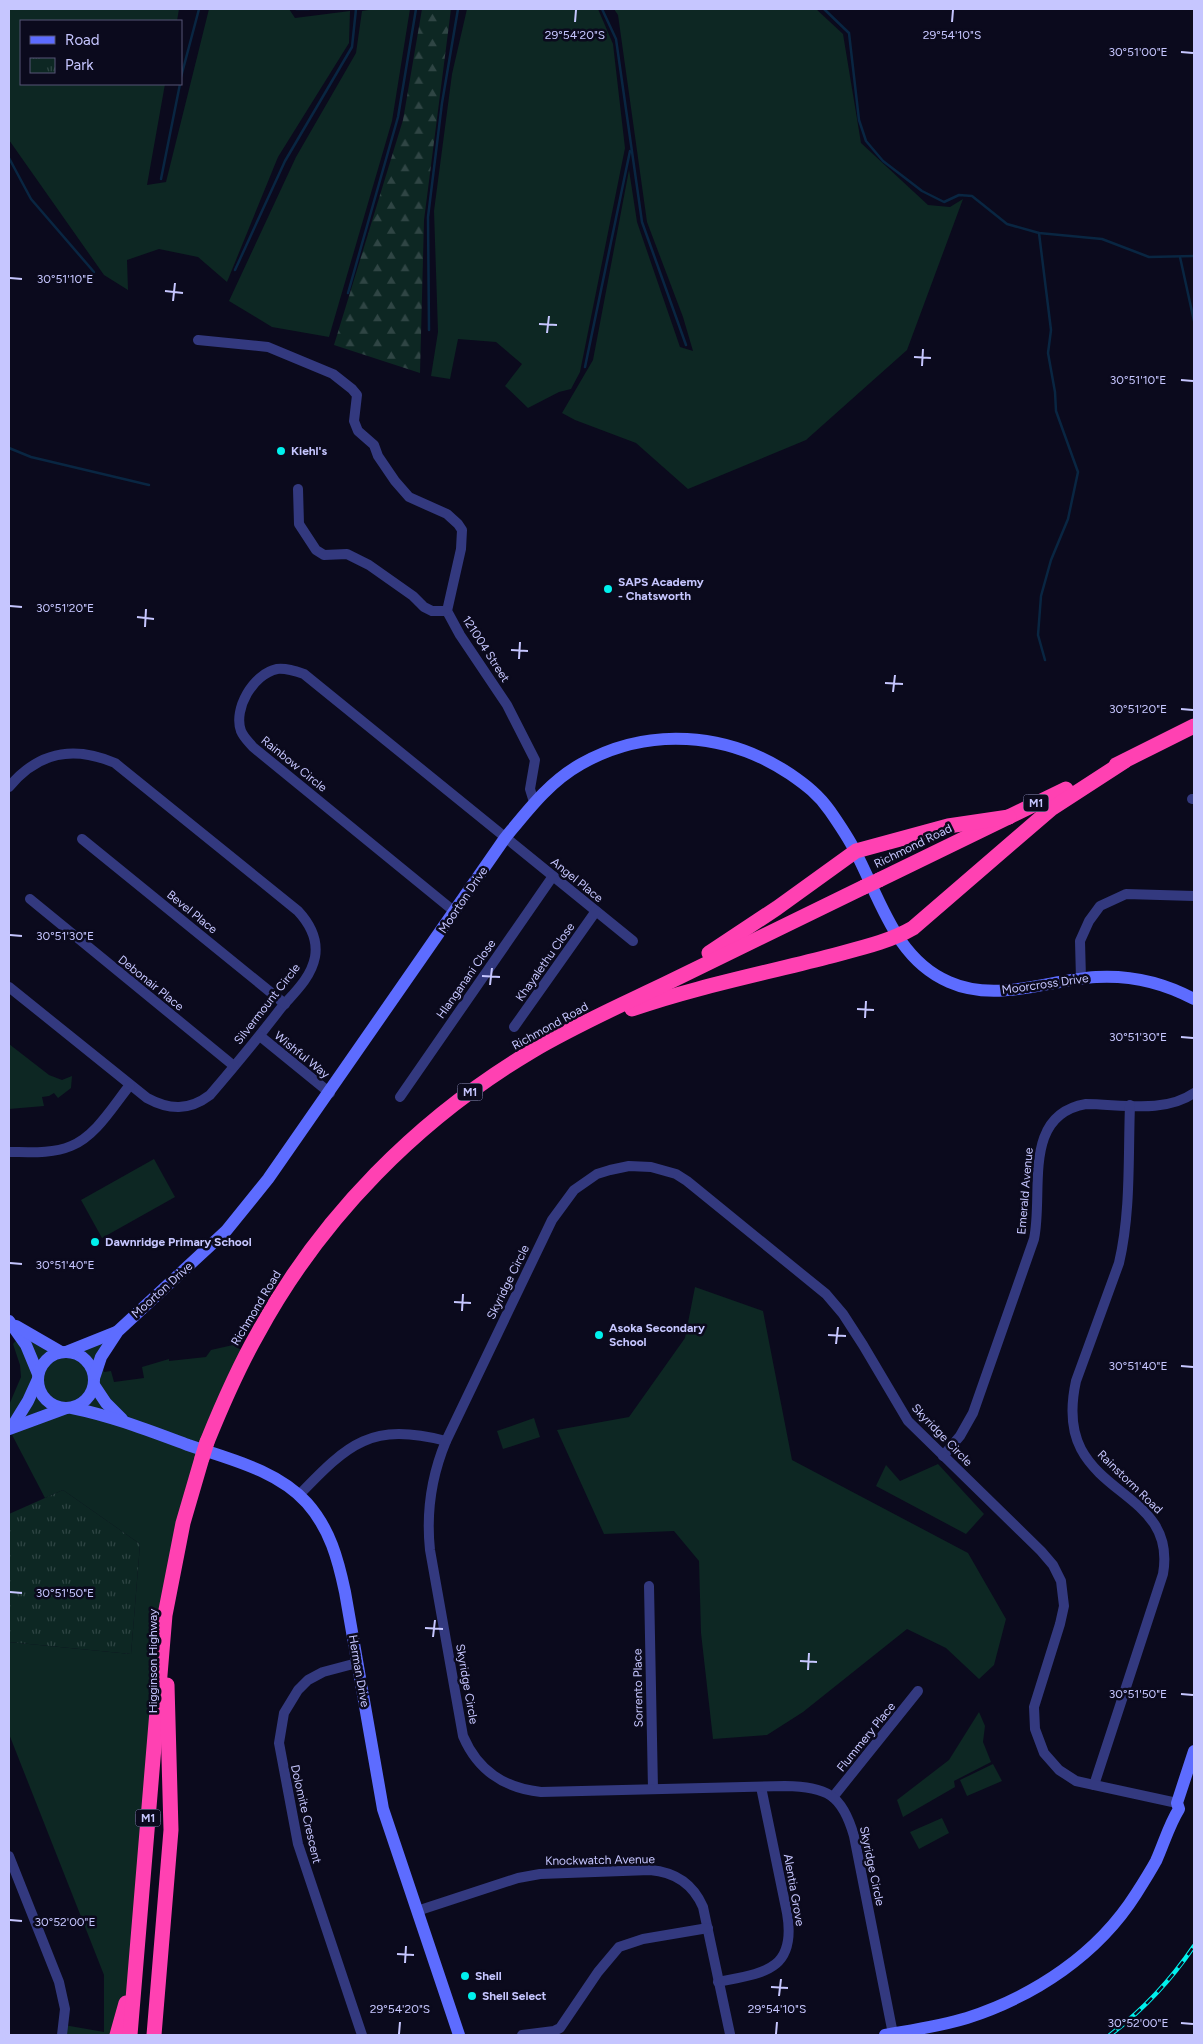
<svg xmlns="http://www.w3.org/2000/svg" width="1203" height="2044" viewBox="0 0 1203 2044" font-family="Figtree,sans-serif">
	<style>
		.grass { fill: #0d2723 }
		.forest { fill: url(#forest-firs) }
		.park { fill: url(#park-tufts) }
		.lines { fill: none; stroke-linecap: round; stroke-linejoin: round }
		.stream { stroke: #092642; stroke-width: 2.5 }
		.street { stroke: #33397f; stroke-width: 10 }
		.secondary { stroke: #5d6cff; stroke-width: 12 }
		.highway { stroke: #ff41b2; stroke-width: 15 }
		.rail-casing { stroke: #00f1ed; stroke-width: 4.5 }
		.rail { stroke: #0b0a1d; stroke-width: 2.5; stroke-dasharray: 8; stroke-linecap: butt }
		.highway-bridge { stroke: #ff41b2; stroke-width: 15 }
		.ticks { fill: none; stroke: #c6c6ff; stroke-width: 2 }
		.poi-dot { fill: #00f1ed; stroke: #0b0a1d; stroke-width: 2 }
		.labels { text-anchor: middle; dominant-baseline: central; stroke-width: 5; stroke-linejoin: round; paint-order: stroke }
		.shield { fill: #0b0a1d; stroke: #8e8ebb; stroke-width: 1 }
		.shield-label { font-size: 11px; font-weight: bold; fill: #c6c6ff }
		.poi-label { font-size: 12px; font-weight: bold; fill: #c6c6ff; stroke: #0b0a1d; text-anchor: start }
		.street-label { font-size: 12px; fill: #c6c6ff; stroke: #0b0a1d }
		.ticks-label { font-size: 12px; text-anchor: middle; fill: #c6c6ff; stroke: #0b0a1d; stroke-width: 5; stroke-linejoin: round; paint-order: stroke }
	</style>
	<defs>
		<pattern id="forest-firs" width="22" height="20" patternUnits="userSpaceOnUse" patternTransform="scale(1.25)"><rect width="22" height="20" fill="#0d2723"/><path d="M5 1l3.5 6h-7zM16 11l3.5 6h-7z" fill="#2f4544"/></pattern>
		<pattern id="park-tufts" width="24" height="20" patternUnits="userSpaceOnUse" patternTransform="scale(1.25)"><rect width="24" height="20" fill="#0d2723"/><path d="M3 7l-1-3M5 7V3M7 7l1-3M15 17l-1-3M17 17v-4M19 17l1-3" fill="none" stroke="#2f4544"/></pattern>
	</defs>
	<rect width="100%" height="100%" fill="#0b0a1d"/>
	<!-- grass -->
	<g class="grass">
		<path d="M9,9h170l-2,12h-156v63h144l-18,101 19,-3 43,-173h80l6,9 55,-7 -1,32 -71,114 -51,125 -29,-25 -39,-8 -32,11 1,30 -24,-15 -95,-135z"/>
		<path d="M375,9h35l-18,112 -63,216 -57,-10 -43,-26 67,-144 60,-104 6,-42z"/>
		<path d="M467,9h131l15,35 12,104 -45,224 -9,17 -12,3 -31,16 -23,-22 17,-22 -26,-22 -38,-3 -8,40 -19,-3 7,-44 -4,-121 18,-137z"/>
		<path d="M614,9h202l27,25 18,109 67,62 22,2 13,-8 -56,151 -101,90 -118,49 -52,-46 -61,-23 -13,-7 31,-53 36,-190 8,52 43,125 13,4 -10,-34 -36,-95 -29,-207z"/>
		<path d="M9,1044l40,31 13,5 10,-4 -1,12 -13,10 -4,-5 -5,3 -7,1 2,9 -35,3z"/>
		<path d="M154,1159l21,38 -73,41 -21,-38z"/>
		<path d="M695,1287l68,24 29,149 176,93 38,66 -12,46 -15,14 -33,-31 -39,-19 -104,83 -36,23 -54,4 -12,-106 -2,-72 -25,-30 -70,3 -47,-104 72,-13 56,-79z"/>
		<path d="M118,1330l-17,28 3,14 7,-1 3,11 30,-4 -2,-11 27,-8v2l37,-4 5,-7 22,-5 13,8 -7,14 -65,193 -44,475h-69l3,-10 40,7v-57l-95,-241v-92l122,12 9,-110 -77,-54 -18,8 -36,-69v-24l12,-28 -1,-12 -7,-21 11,-13 37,20z"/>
		<path d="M534,1418l6,19 -37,12 -6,-18z"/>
		<path d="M938,1464l46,50 -18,20 -90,-48 10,-21 14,16z"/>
		<path d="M979,1712l6,14 -2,16 8,20 -37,19 1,6 -52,30 -6,-17 52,-40z"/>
		<path d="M993,1764l9,17 -35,15 -7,-16z"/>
		<path d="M942,1818l7,15 -30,16 -9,-17z"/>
	</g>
	<!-- forest -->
	<path class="forest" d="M422,9h29l-27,211 -4,153 -86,-28 69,-225z"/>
	<!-- park -->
	<path class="park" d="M63,1490l77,54 -9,110 -122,-12v-128z"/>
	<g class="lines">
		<!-- stream -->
		<g class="stream">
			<path d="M296,9h13"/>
			<path d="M602,9l14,30 26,183 44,123"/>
			<path d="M824,9l25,24 10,87 7,21 17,20 39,30 22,11 15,-7 13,1 35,28 32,9 63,6 47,18 45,-1"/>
			<path d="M181,77l18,-68"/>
			<path d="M9,158l22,41 63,73"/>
			<path d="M161,179l19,-95"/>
			<path d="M1039,233l12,97 -3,23 7,39 1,19 22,61 -10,47 -17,41 -10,36 -3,39 7,25"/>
			<path d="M1180,257l14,64"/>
			<path d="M235,270l50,-109 67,-114 4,-38"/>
			<path d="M348,293l50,-176 18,-108"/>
			<path d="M429,330l-1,-113 14,-114 16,-94"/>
			<path d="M585,367l45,-216"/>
			<path d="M9,448l22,9 118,28"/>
		</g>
		<!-- street -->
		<g class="street">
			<path d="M198,340l70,7 65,27 19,15 5,6 -3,26 4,10 16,14 4,11 17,25 14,16 38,17 11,10 4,6 -1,19 -14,62 13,24 47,70 28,55 -5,29 4,13"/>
			<path d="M298,489l1,35 17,26 8,5 23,-1 22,11 44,31 11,11 8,4h15"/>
			<path d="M9,787c29,-35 64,-42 106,-24l183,148c12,13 20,29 17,46 -4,21 -21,36 -34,51 -23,30 -47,59 -71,87 -21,16 -41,15 -63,3l-138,-111"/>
			<path d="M1192,799h2"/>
			<path d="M82,839l203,165"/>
			<path d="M30,899l204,167"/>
			<path d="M455,912l-202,-165c-4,-5 -9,-9 -12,-16 -8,-22 12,-57 36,-62 9,-1 18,2 27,5l329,267"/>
			<path d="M1081,979l-1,-38 9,-20 11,-15 26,-12 68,2"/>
			<path d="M514,1027l82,-116"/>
			<path d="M260,1036l70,57"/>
			<path d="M400,1097l153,-221"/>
			<path d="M9,1152c19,0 43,2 62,-6 25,-10 42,-40 59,-61"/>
			<path d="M943,1456l17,-20 13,-23 61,-174c10,-47 -13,-124 52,-135 34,0 78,10 108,-11"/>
			<path d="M299,1495c50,-52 72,-73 147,-54"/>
			<path d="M649,1586l4,203"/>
			<path d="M357,1663l-34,9 -15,8 -10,10 -14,23 -5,30 19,101 64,191"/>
			<path d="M1094,1785l69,-211c12,-69 -56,-76 -82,-125 -11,-21 -10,-45 -5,-68l43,-118c12,-51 9,-106 11,-158"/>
			<path d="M833,1797l85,-106"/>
			<path d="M9,1856l50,126 6,27 -3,26"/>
			<path d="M417,1911l101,-33 22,-4 110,-4c25,2 43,14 53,37l27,127"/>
			<path d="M718,1982c45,-9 79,-11 69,-69l-26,-126"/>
			<path d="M893,2034l-39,-198c-12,-42 -27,-49 -69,-50l-244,6c-37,-4 -63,-21 -78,-56l-33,-186c-4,-38 1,-73 16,-109l106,-221 22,-30 23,-16 13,-4 19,-4 22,1 25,7 11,7 139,113 17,20 20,31 45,76 133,130 12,14 8,16 3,25 -4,18 -26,83 1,22 9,24 15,17 17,11 101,22"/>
			<path d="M522,2035l32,-4 6,-3 38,-56 21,-25 24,-8 65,-11"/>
		</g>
		<!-- secondary -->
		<g class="secondary">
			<path d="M9,1321l17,24 12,29"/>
			<path d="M16,1326l45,26"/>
			<circle cx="66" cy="1380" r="28"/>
			<path d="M66,1352l50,-20"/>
			<path d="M94,1378l7,-21 17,-26 108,-100 42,-52 237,-341c23,-28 44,-56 76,-74 67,-38 146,-32 209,10 16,11 29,21 40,37 9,13 18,26 25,40 25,47 40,108 94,131 47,21 99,-2 147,-5 34,-2 68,6 98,22"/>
			<path d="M94,1385l12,18 16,16"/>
			<path d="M72,1408c40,8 78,23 116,37 41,14 89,25 119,58 23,26 31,56 38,89l38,217 76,226"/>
			<path d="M12,1427l16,-26 10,-22"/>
			<path d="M9,1429l57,-21"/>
			<path d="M885,2035c28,-5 56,-9 82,-17 68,-22 131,-64 169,-124 7,-11 14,-22 20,-33 8,-18 13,-36 23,-52l-2,-6 17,-52"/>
		</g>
		<!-- highway -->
		<g class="highway">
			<path d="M1116,765l78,-39"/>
			<path d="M879,880l187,-91"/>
			<path d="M709,953l68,-45 79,-57 92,-25 61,-9"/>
			<path d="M632,1009c63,-22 130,-35 195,-52 29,-8 60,-14 86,-29l138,-119 74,-48"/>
			<path d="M207,1442c15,-37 31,-74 51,-109 63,-116 160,-214 274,-282 42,-25 87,-45 131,-66 67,-32 134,-65 201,-98"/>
			<path d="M117,2035l9,-32"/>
			<path d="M130,2035l35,-420 18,-92 19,-65"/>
			<path d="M154,2035l17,-205 -4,-145"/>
		</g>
		<!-- rail casing -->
		<g class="rail-casing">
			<path id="rail" d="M1110,2035c33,-25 61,-55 84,-89"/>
		</g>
		<!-- rail -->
		<use href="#rail" class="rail"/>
		<!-- highway-bridge -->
		<g class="highway-bridge">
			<path d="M864,887l15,-7"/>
			<path d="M202,1458l5,-16"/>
		</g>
	</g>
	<!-- ticks -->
	<path class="ticks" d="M575,22l1,-12M952,22l1,-12M1181,52l12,1M10,278l12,1M165,291l18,2M173,301l2,-18M539,324l18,1M547,333l2,-17M914,357l17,1M922,366l1,-17M1181,380l12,1M10,606l12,1M137,617l17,2M145,627l1,-18M511,650l17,1M519,659l1,-17M885,683l18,1M893,692l2,-17M1181,709l12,1M10,935l12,1M482,976l18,1M490,985l2,-17M857,1009l17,1M865,1018l1,-17M1181,1037l12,1M10,1263l12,1M454,1302l17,1M462,1311l1,-17M828,1335l18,1M836,1344l2,-17M1181,1366l12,1M10,1592l12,1M425,1628l18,1M433,1637l2,-17M800,1661l17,1M808,1670l1,-17M1181,1694l12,1M10,1920l12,1M397,1954l17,1M405,1963l1,-17M771,1987l17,1M779,1996l2,-17M1181,2023l12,1M399,2034l1,-12M776,2034l1,-12"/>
	<!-- markers -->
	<g class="poi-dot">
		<circle cx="281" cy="451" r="5"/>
		<circle cx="608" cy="589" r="5"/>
		<circle cx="95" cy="1242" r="5"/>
		<circle cx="599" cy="1335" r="5"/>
		<circle cx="465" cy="1976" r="5"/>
		<circle cx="472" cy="1996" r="5"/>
	</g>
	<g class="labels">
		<!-- shield labels -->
		<g class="shield">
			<rect x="1023.5" y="794.5" width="25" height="17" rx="4"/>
			<rect x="457.5" y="1083.5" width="25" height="17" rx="4"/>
			<rect x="135.5" y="1809.5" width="25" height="17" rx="4"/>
		</g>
		<g class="shield-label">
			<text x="1036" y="803">M1</text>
			<text x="470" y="1092">M1</text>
			<text x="148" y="1818">M1</text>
		</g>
		<!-- poi labels -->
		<g class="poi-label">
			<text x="291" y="451">Kiehl's</text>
			<text x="618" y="582">SAPS Academy<tspan x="618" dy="14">- Chatsworth</tspan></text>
			<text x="105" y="1242">Dawnridge Primary School</text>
			<text x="609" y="1328">Asoka Secondary<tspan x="609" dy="14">School</tspan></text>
			<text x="475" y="1976">Shell</text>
			<text x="482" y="1996">Shell Select</text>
		</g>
		<!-- street labels -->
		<g class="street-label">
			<text transform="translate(486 649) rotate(57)">121004 Street</text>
			<text transform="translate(294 764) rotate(39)">Rainbow Circle</text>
			<text transform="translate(913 846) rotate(-26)">Richmond Road</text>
			<text transform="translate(577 880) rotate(39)">Angel Place</text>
			<text transform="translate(463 900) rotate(-56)">Moorton Drive</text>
			<text transform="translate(192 912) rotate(39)">Bevel Place</text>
			<text transform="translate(545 962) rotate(-55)">Khayalethu Close</text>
			<text transform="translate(466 979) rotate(-55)">Hlanganani Close</text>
			<text transform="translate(151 983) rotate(39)">Debonair Place</text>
			<text transform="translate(1045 984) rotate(-8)">Moorcross Drive</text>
			<text transform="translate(267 1004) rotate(-52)">Silvermount Circle</text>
			<text transform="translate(550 1026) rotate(-29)">Richmond Road</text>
			<text transform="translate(302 1055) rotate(39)">Wishful Way</text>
			<text transform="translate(1025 1191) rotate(-85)">Emerald Avenue</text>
			<text transform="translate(508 1282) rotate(-64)">Skyridge Circle</text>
			<text transform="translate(162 1290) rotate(-42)">Moorton Drive</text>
			<text transform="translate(256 1308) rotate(-59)">Richmond Road</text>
			<text transform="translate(942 1435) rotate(46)">Skyridge Circle</text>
			<text transform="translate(1130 1482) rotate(44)">Rainstorm Road</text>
			<text transform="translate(153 1661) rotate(-90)">Higginson Highway</text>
			<text transform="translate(359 1671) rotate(80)">Herman Drive</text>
			<text transform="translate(467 1684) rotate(80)">Skyridge Circle</text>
			<text transform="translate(638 1688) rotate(-91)">Sorrento Place</text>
			<text transform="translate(866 1737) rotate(-51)">Flummery Place</text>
			<text transform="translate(306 1814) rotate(77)">Dolomite Crescent</text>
			<text transform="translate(600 1860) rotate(-1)">Knockwatch Avenue</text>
			<text transform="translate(872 1866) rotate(78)">Skyridge Circle</text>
			<text transform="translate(794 1890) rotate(80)">Alentia Grove</text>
		</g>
	</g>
	<g class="ticks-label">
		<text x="575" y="39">29°54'20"S</text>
		<text x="952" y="39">29°54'10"S</text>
		<text x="1138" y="56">30°51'00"E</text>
		<text x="65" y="283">30°51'10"E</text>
		<text x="1138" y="384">30°51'10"E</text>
		<text x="65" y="612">30°51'20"E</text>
		<text x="1138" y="713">30°51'20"E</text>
		<text x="65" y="940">30°51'30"E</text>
		<text x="1138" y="1041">30°51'30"E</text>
		<text x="65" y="1269">30°51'40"E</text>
		<text x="1138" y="1370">30°51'40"E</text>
		<text x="65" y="1597">30°51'50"E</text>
		<text x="1138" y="1698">30°51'50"E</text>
		<text x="65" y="1926">30°52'00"E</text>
		<text x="400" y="2013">29°54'20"S</text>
		<text x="777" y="2013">29°54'10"S</text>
		<text x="1138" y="2027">30°52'00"E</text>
	</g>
	<!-- border -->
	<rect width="1203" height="2044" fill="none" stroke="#c6c6ff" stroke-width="20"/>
	<!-- legend -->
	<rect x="20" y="20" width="162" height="65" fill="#0b0a1d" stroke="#565577"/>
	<rect x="30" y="36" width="25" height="8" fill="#5d6cff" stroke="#565577"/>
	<text x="65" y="45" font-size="15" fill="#c6c6ff">Road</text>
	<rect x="30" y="58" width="25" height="15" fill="url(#park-tufts)" stroke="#565577"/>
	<text x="65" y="70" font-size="15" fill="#c6c6ff">Park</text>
</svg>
